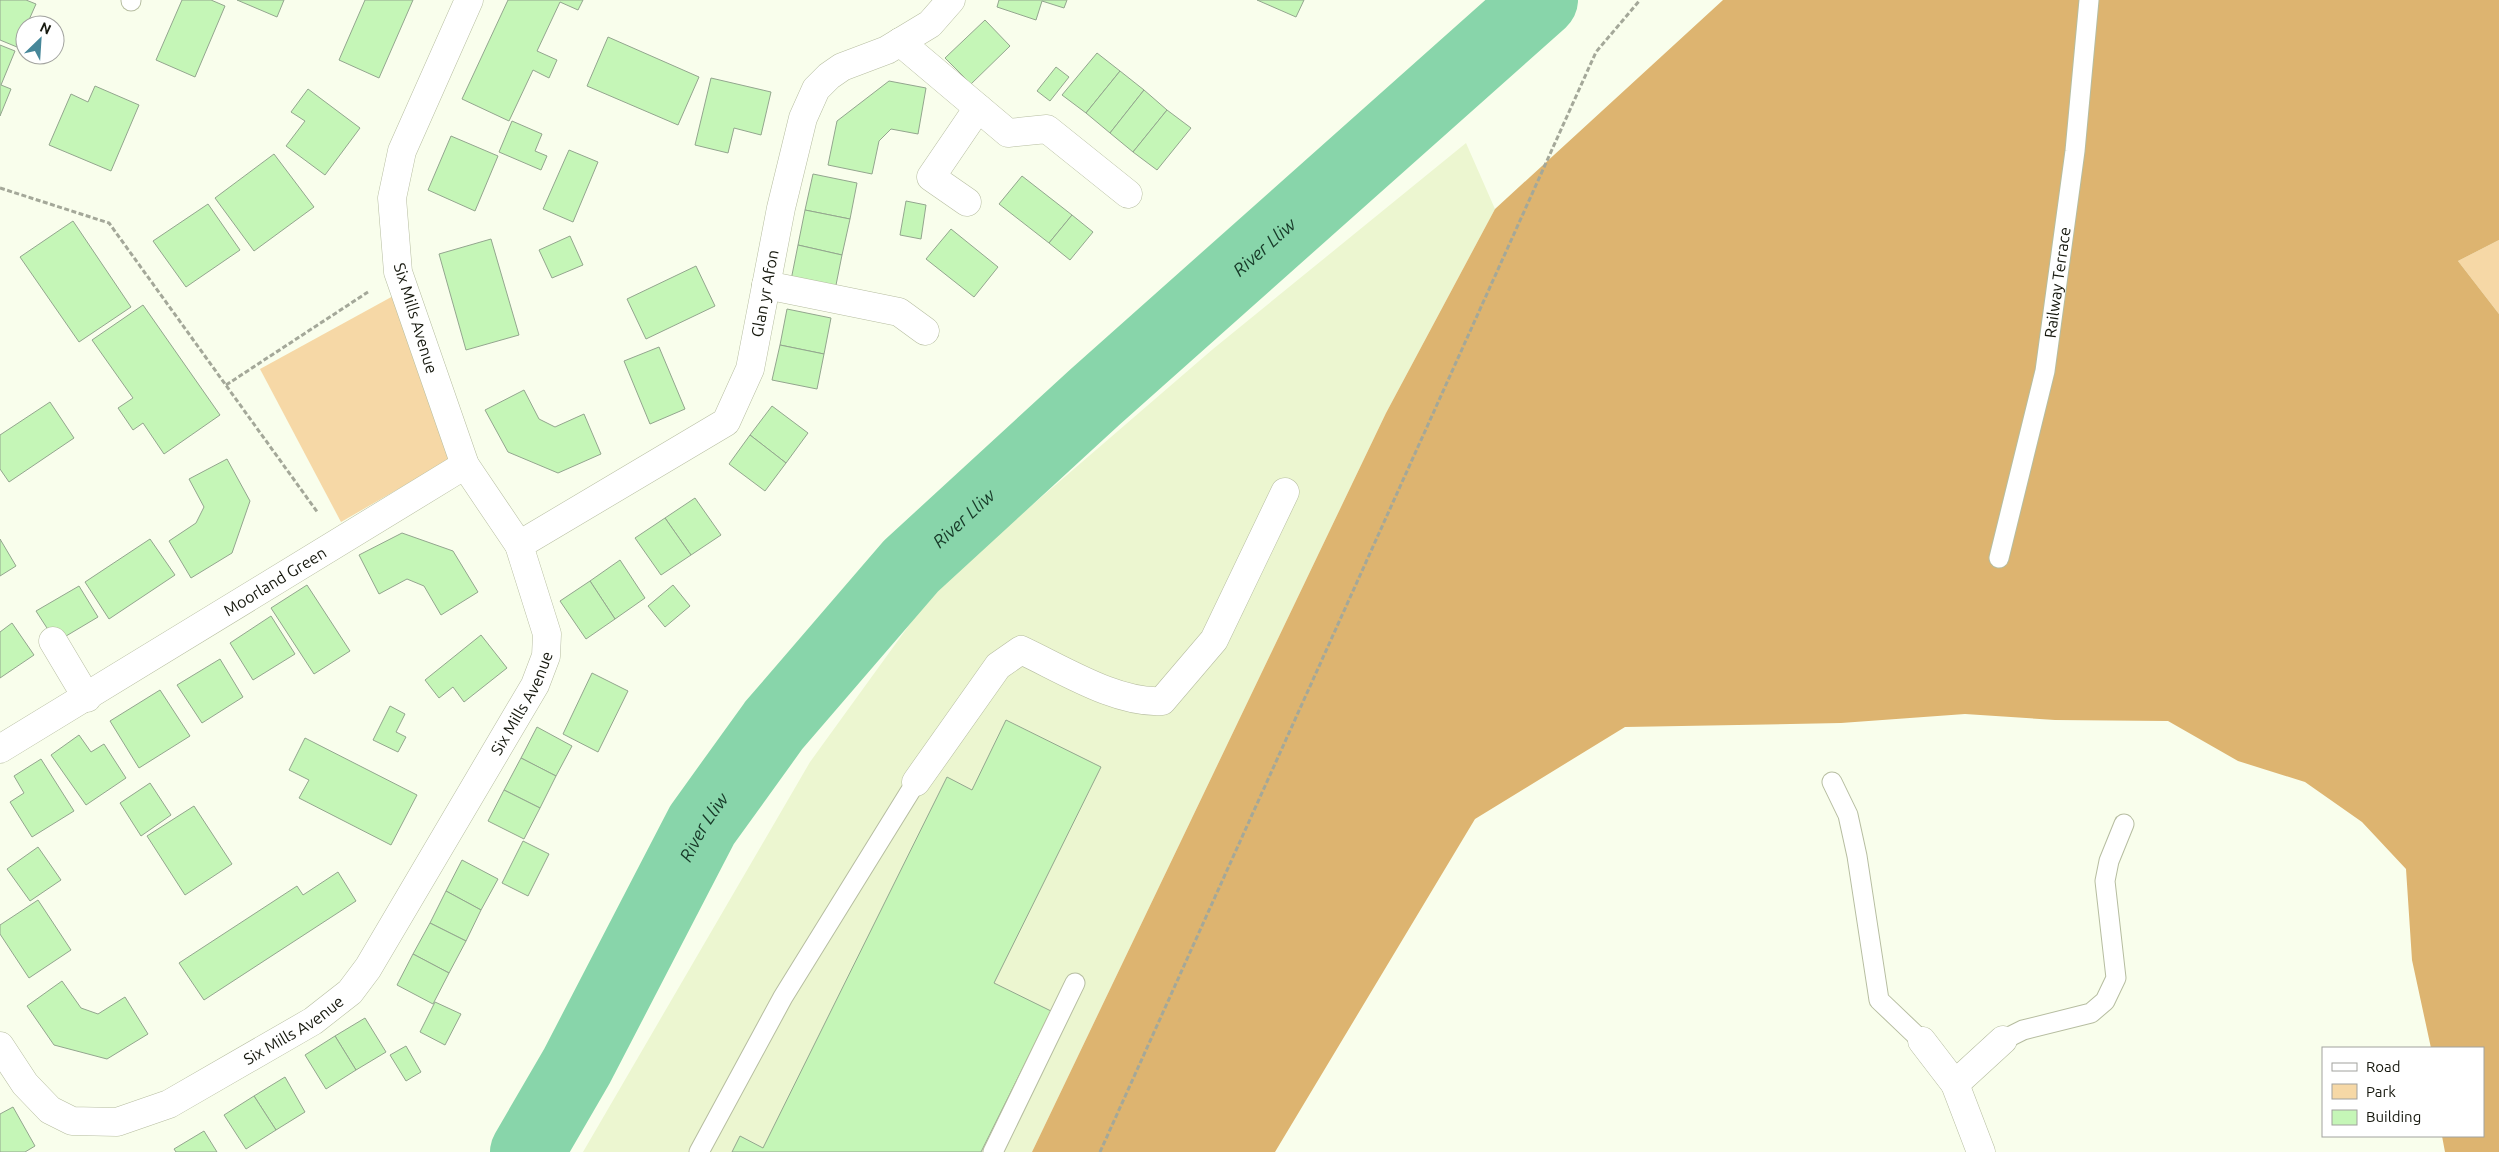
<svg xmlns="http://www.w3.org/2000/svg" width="2499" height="1152" viewBox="0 0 2499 1152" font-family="Ubuntu,sans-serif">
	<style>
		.built { fill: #ecf6d0 }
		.green { fill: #f6d8a6 }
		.forest { fill: #ddb470 }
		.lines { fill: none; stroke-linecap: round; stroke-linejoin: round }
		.river { stroke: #88d5aa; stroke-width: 74 }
		.building { fill: #c5f6b7; stroke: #93a68e }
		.lane-casing { stroke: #b6bda0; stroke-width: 21 }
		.street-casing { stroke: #b6bda0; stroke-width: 29 }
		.path { stroke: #a4a899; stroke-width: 3; stroke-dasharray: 5 2.5; stroke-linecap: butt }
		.lane { stroke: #fff; stroke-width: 19 }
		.street { stroke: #fff; stroke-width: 28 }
		.labels { text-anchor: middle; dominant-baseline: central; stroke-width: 5; stroke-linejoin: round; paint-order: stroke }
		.street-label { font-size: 16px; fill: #15170d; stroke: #fff }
		.water-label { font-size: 18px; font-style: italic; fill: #173928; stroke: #fff }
	</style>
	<rect width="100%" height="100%" fill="#f9feec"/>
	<!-- built -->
	<path class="built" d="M1466,143l29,66 -109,204 -354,739h-449l227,-390 126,-174 277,-239z"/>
	<!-- green -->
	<g class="green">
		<path d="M2499,240v74l-41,-53z"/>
		<path d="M395,295l57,163 -111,64 -81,-153z"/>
	</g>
	<!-- forest -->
	<path class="forest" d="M1723,0h776v240l-41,21 41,53v838h-54l-3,-16h41v-88h-52l-19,-88 -6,-91 -44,-47 -57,-40 -67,-21 -70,-40 -113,-1 -90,-6 -124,9 -216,4 -150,92 -200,333h-243l354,-739 109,-204z"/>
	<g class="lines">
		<!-- river -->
		<path class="river" id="s1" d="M527,1152l50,-86 125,-241 72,-100 137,-159 184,-169 446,-397"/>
	</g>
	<!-- building -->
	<g class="building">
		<path d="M0,0h26l10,4 -19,43 -17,-7z"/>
		<path d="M182,0h29l14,6 -30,71 -39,-17z"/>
		<path d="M237,0h47l-7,17z"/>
		<path d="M365,0h48l-34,78 -40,-18z"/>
		<path d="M508,0h75l-5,10 -18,-8 -23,49 20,9 -8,18 -16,-8 -24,51 -47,-22z"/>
		<path d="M999,0h68l-3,8 -22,-7 -6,19 -39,-13z"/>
		<path d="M1257,0h47l-8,17z"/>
		<path d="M985,20l25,26 -39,38 -26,-26z"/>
		<path d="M608,37l91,40 -21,48 -91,-39z"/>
		<path d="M0,45l15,6 -14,34 10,4 -11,27z"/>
		<path d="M1097,53l23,18 -34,42 -24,-18z"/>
		<path d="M1056,67l13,10 -19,24 -13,-10z"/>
		<path d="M1120,71l24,19 -34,43 -24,-20z"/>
		<path d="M711,78l60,14 -10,43 -27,-7 -6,25 -33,-8z"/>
		<path d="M889,81l37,7 -8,46 -27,-5 -12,12 -7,33 -44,-9 9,-44z"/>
		<path d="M95,86l44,19 -28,66 -62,-26 22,-51 17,8z"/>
		<path d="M308,89l52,39 -35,47 -39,-29 19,-25 -14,-9z"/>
		<path d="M1144,90l23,20 -34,42 -23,-19z"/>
		<path d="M1167,110l24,18 -34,42 -24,-18z"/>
		<path d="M512,121l30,13 -7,17 12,5 -6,14 -42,-18z"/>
		<path d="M451,136l47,20 -23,55 -47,-21z"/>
		<path d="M569,150l29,12 -25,60 -30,-13z"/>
		<path d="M274,154l40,53 -60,44 -39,-53z"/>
		<path d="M813,174l44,9 -7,36 -45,-9z"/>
		<path d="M1022,176l50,39 -23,28 -50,-39z"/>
		<path d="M906,201l20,4 -5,34 -21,-4z"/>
		<path d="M208,204l32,46 -54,37 -33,-46z"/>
		<path d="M805,210l45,9 -8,36 -44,-10z"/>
		<path d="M1072,215l21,17 -23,28 -21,-17z"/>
		<path d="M73,221l58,86 -52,35 -59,-85z"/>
		<path d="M951,229l47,38 -24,30 -48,-38z"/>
		<path d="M570,236l13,29 -31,13 -13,-28z"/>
		<path d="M491,239l28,96 -53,15 -27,-96z"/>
		<path d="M798,245l44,10 -7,35 -44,-10z"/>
		<path d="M696,266l19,40 -69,33 -19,-40z"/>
		<path d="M143,305l77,110 -56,39 -21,-31 -10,7 -15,-22 15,-10 -41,-58z"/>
		<path d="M787,309l44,9 -7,36 -44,-9z"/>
		<path d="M780,345l44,9 -7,35 -45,-9z"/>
		<path d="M659,347l26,62 -35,15 -26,-63z"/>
		<path d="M524,390l15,29 16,8 29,-13 17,40 -43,19 -50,-21 -23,-42z"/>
		<path d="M50,402l24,36 -65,44 -9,-13v-34z"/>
		<path d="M772,406l36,27 -22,30 -36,-28z"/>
		<path d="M750,435l36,28 -21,28 -36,-27z"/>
		<path d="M227,459l23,42 -18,52 -41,25 -22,-37 27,-18 8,-16 -15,-28z"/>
		<path d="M695,498l26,37 -30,20 -26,-37z"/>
		<path d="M665,518l26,37 -30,20 -26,-37z"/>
		<path d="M402,533l51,18 25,41 -37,23 -17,-29 -17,-7 -28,15 -20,-39z"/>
		<path d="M0,539l16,27 -16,10z"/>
		<path d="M150,539l25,36 -66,44 -24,-37z"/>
		<path d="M620,560l25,38 -30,21 -25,-38z"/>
		<path d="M590,581l25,38 -29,20 -26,-38z"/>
		<path d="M307,585l43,66 -36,23 -43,-66z"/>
		<path d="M673,585l17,21 -25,21 -17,-21z"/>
		<path d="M79,586l19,31 -42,25 -20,-31z"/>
		<path d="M271,616l24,38 -42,26 -23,-37z"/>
		<path d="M12,623l22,32 -34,23v-46z"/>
		<path d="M481,635l26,33 -43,34 -11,-15 -14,11 -14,-18z"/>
		<path d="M220,659l23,38 -41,26 -25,-38z"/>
		<path d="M592,673l36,18 -30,61 -35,-18z"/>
		<path d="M160,690l30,46 -51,32 -29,-47z"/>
		<path d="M390,706l15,8 -9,18 10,5 -8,15 -25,-12z"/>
		<path d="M1006,720l95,47 -107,216 57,28 -70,141h-249l8,-16 23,12 184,-371 25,13z"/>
		<path d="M537,727l35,19 -16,30 -35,-18z"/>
		<path d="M79,735l12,17 13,-8 22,34 -40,27 -35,-50z"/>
		<path d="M305,738l112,57 -26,50 -92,-47 10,-18 -20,-10z"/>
		<path d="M521,758l35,18 -16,32 -36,-18z"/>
		<path d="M41,759l33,52 -42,26 -22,-35 14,-9 -10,-17z"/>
		<path d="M150,783l21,32 -30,21 -21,-33z"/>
		<path d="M504,790l36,18 -16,31 -36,-18z"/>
		<path d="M194,806l38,58 -47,31 -38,-59z"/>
		<path d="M523,841l26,13 -21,42 -26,-13z"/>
		<path d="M38,847l23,33 -31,21 -23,-32z"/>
		<path d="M462,860l36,19 -17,31 -35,-19z"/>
		<path d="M338,872l18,29 -152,99 -25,-37 118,-77 6,9z"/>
		<path d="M446,891l35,19 -15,31 -36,-18z"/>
		<path d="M38,900l33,50 -42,28 -29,-44v-9z"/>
		<path d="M430,923l36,18 -17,32 -36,-19z"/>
		<path d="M413,954l36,19 -16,31 -36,-19z"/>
		<path d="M62,981l19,27 17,6 27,-17 23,37 -41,25 -53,-14 -27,-39z"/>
		<path d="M435,1002l26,12 -16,31 -25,-13z"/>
		<path d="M365,1018l21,34 -30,18 -21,-34z"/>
		<path d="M335,1036l21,34 -30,19 -21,-34z"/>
		<path d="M406,1046l15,26 -15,9 -16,-26z"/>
		<path d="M285,1077l20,35 -29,18 -22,-34z"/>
		<path d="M254,1096l22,34 -30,19 -22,-34z"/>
		<path d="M13,1107l22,39 -10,6h-25v-38z"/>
		<path d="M204,1131l13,21h-41l-2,-3z"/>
	</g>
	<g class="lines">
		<!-- lane casing -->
		<g class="lane-casing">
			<g id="lane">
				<path d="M131,1v-1"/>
				<path id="s2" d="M1999,558l46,-187 30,-220 14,-151"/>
				<path d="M1832,782l16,33 9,41 22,144 43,41"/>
				<path d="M2003,1040l20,-10 68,-17 14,-12 11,-23 -11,-97 4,-20 15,-37"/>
				<path d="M699,1152l84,-155 133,-215"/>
				<path d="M993,1152l82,-169"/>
			</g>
		</g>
		<!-- street casing -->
		<g class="street-casing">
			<g id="street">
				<path d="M900,42l108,91 39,-4 81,65"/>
				<path d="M967,202l-36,-25 47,-69"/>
				<path d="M766,285l133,27 26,19"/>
				<path id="s3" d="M519,545l207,-123 24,-53 31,-161 22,-90 13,-29 13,-13 13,-9 45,-17 43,-26 21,-24"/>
				<path d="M53,641l34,57"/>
				<path id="s4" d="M0,749l465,-284"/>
				<path d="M916,782l82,-116 23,-16c41,19 96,54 141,51l52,-61 71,-148"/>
				<path d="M1922,1041l33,43 26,68"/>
				<path id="s5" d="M0,1046l25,38 25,26 22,11 45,1 52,-18 144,-83 37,-29 18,-24 167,-283 11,-29 1,-22 -28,-89 -54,-80 -67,-193 -6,-74 10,-47 67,-151"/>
				<path d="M1955,1084l48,-44"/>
			</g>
		</g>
		<!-- path -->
		<g class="path">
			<path d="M0,188l109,35 209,290"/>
			<path d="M226,385l142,-93"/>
			<path d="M1100,1152l496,-1100 44,-52"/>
		</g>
		<!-- lane -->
		<use href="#lane" class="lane"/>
		<!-- street -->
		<use href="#street" class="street"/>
	</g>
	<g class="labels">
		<!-- street labels -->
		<g class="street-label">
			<text stroke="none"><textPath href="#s2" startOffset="282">Railway Terrace</textPath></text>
			<text stroke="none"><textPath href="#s3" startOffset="376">Glan yr Afon</textPath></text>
			<text transform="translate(416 318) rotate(73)">Six Mills Avenue</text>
			<text stroke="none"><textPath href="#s4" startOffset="322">Moorland Green</textPath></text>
			<text stroke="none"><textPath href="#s5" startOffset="756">Six Mills Avenue</textPath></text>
			<text stroke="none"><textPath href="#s5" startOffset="351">Six Mills Avenue</textPath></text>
		</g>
		<!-- water labels -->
		<g class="water-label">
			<text stroke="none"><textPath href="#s1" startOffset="1180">River Lliw</textPath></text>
			<text stroke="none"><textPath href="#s1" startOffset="775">River Lliw</textPath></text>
			<text stroke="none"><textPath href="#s1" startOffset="370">River Lliw</textPath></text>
		</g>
	</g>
	<!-- legend -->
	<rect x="2322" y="1047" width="162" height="90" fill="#ffffff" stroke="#a1a29e"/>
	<rect x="2332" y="1063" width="25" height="8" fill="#ffffff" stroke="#a1a29e"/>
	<text x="2366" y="1072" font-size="15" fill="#15170d">Road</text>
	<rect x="2332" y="1084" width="25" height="15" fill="#f6d8a6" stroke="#a1a29e"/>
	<text x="2366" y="1097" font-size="15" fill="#15170d">Park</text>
	<rect x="2332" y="1110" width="25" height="15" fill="#c5f6b7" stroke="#a1a29e"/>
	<text x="2366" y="1122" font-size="15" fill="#15170d">Building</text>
	<!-- north arrow -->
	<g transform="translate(40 40) rotate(25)"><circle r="24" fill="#ffffff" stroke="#a1a29e"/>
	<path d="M0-4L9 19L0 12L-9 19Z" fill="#468799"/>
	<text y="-8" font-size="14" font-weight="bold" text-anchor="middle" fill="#15170d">N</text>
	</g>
</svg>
